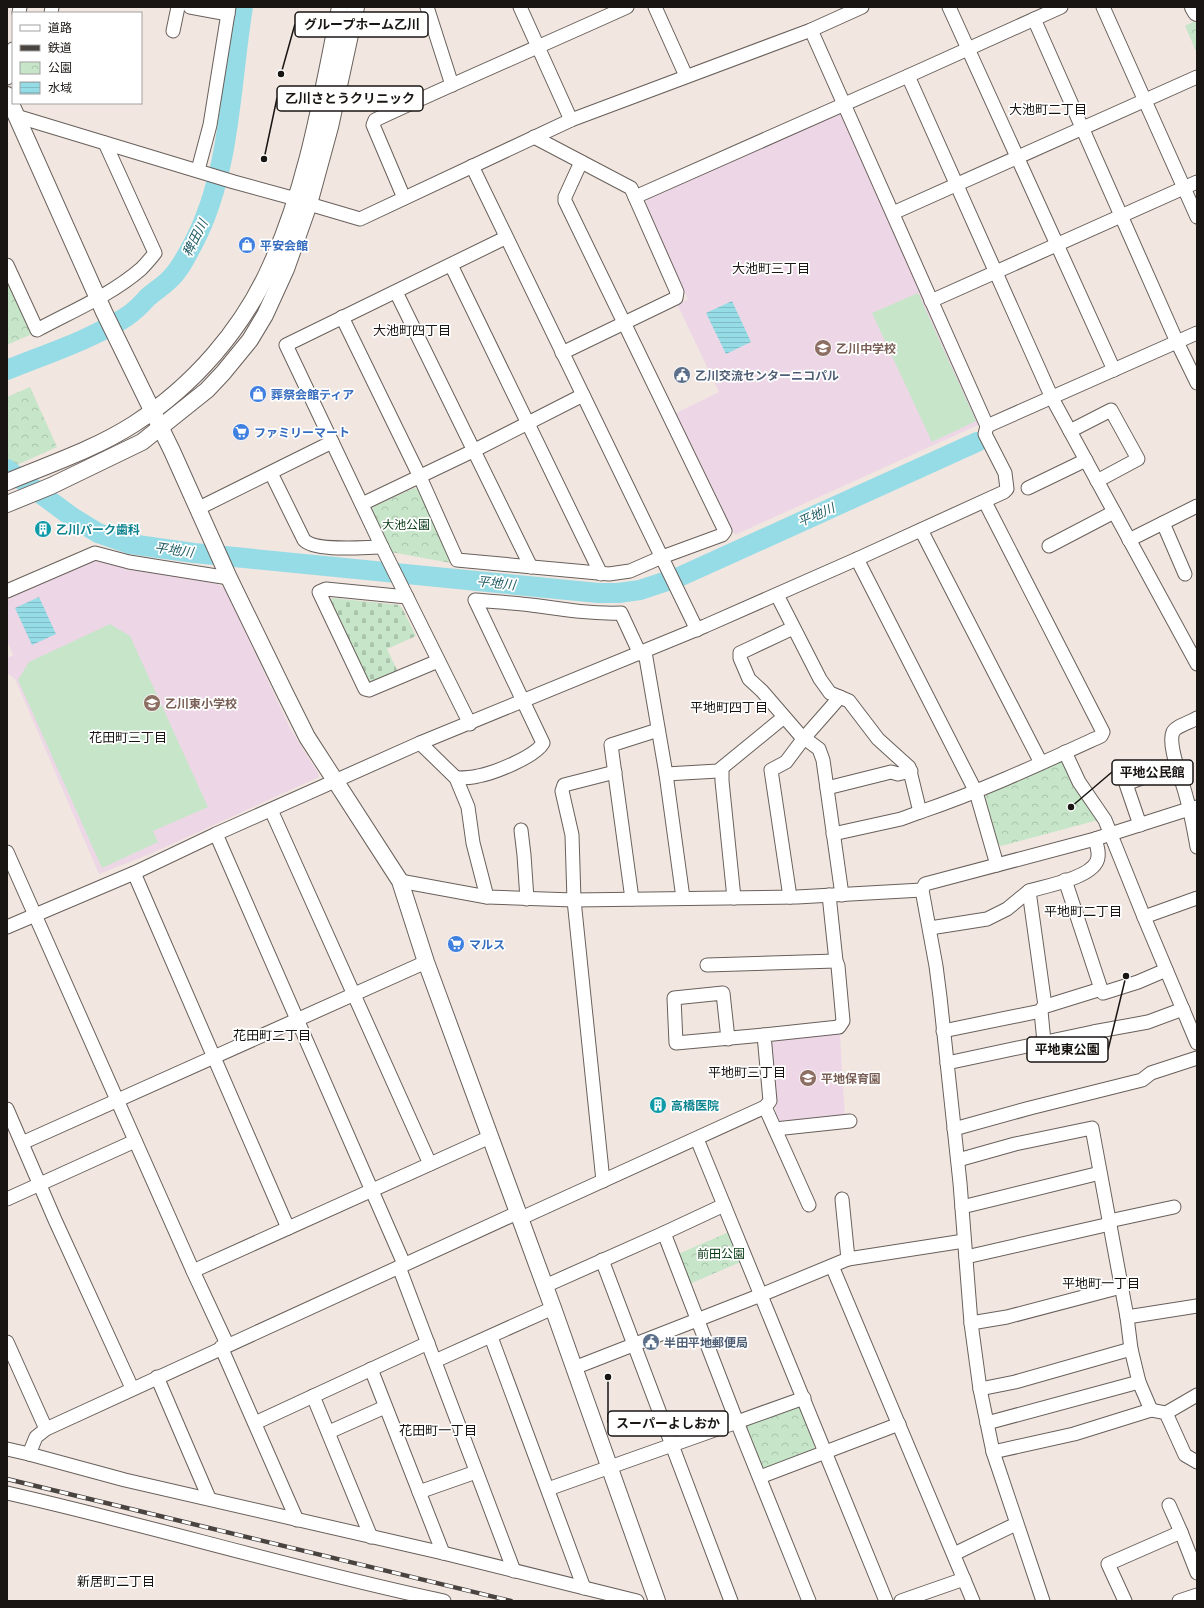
<svg xmlns="http://www.w3.org/2000/svg" width="1204" height="1608" viewBox="0 0 1204 1608" font-family="Poppins,'Noto Sans JP',sans-serif">
	<style>
		.education { fill: #edd7e6 }
		.green { fill: #c7e5c9 }
		.cemetery { fill: url(#cemetery-stones) }
		.park { fill: url(#park-crowns) }
		.water { fill: url(#water-rules) }
		.lines { fill: none; stroke-linecap: round; stroke-linejoin: round }
		.river { stroke: #95dce6; stroke-width: 20 }
		.minor-casing { stroke: #69605b; stroke-width: 15 }
		.tertiary-casing { stroke: #69605b; stroke-width: 18 }
		.secondary-casing { stroke: #69605b; stroke-width: 20 }
		.minor { stroke: #fff; stroke-width: 13 }
		.tertiary { stroke: #fff; stroke-width: 16 }
		.secondary { stroke: #fff; stroke-width: 18 }
		.rail-casing { stroke: #4a4441; stroke-width: 4.5 }
		.rail { stroke: #fff; stroke-width: 3; stroke-dasharray: 9; stroke-linecap: butt }
		.labels { text-anchor: middle; dominant-baseline: central; stroke-width: 3.5; stroke-linejoin: round; paint-order: stroke }
		.shop-label { font-size: 12px; font-weight: bold; fill: #366cbe; stroke: #fff; text-anchor: start }
		.education-label { font-size: 12px; font-weight: bold; fill: #785e54; stroke: #fff; text-anchor: start }
		.service-label { font-size: 12px; font-weight: bold; fill: #4e5e75; stroke: #fff; text-anchor: start }
		.park-label { font-size: 12px; fill: #053711; stroke: #fff }
		.culture-label { font-size: 12px; font-weight: bold; fill: #0d838f; stroke: #fff; text-anchor: start }
		.neighbourhood-label { font-size: 13px; fill: #191513; stroke: #fff }
		.water-label { font-size: 13px; font-style: italic; fill: #205c64; stroke: #fff }
		.leader { fill: none; stroke: #191513; stroke-width: 1.5 }
		.callout-dot { fill: #191513; stroke: #fff; stroke-width: 1.5 }
		.callout { fill: #fff; stroke: #191513; stroke-width: 1.5 }
		.callout-label { font-size: 13px; text-anchor: middle; font-weight: bold; fill: #191513 }
	</style>
	<defs>
		<pattern id="cemetery-stones" width="16" height="16" patternUnits="userSpaceOnUse"><rect width="16" height="16" fill="#c7e5c9"/><path d="M2 7V4a2 2 0 0 1 4 0v3zM10 15v-3a2 2 0 0 1 4 0v3z" fill="#aac4ac"/></pattern>
		<pattern id="park-crowns" width="20" height="18" patternUnits="userSpaceOnUse"><rect width="20" height="18" fill="#c7e5c9"/><path d="M2 6a3 3 0 1 1 6 0M12 15a3 3 0 1 1 6 0" fill="none" stroke="#aac4ac"/></pattern>
		<pattern id="water-rules" width="6" height="5" patternUnits="userSpaceOnUse"><rect width="6" height="5" fill="#95dce6"/><path d="M0 2.5h6" fill="none" stroke="#80bcc4"/></pattern>
	</defs>
	<rect width="100%" height="100%" fill="#f1e6e0"/>
	<!-- education -->
	<g class="education">
		<path d="M840,114l8,8 131,301 -1,2 -243,110 -59,-122 43,-21 -42,-88 11,-5 -43,-95 2,-5 182,-84z"/>
		<path d="M96,558l61,15 61,11 7,5 65,139 28,45 1,4 -169,77 -51,20 -84,-195 -8,-6v-15l6,-3 -6,-14v-42z"/>
		<path d="M837,1033l3,2 5,82 -65,7 -4,-10 -7,-72 4,-4z"/>
	</g>
	<!-- green -->
	<g class="green">
		<path d="M918,293l58,128 -44,21 -60,-129z"/>
		<path d="M110,624l20,12 78,171 -55,24 5,11 -56,26 -84,-188 11,-18z"/>
	</g>
	<!-- cemetery -->
	<path class="cemetery" d="M332,598l67,7 3,3 14,28 -29,13 11,23 -26,12 -5,-2 -37,-82z"/>
	<!-- park -->
	<g class="park">
		<path d="M1195,21l2,3v29l-12,-27z"/>
		<path d="M7,279l25,55 -25,11z"/>
		<path d="M30,387l27,60 -45,20 -5,-2v-68z"/>
		<path d="M414,488l5,2 32,73 -60,-11 -19,-40 1,-5z"/>
		<path d="M1065,758l37,61 -101,27 -3,-3 -13,-46 3,-4z"/>
		<path d="M731,1231l12,30 -56,24 -11,-30z"/>
		<path d="M797,1406l3,1 15,34 -1,9 -53,20 -16,-41 3,-5z"/>
	</g>
	<!-- water -->
	<g class="water">
		<path d="M732,301l19,41 -25,12 -20,-41z"/>
		<path d="M39,597l17,37 -24,11 -17,-37z"/>
	</g>
	<g class="lines">
		<!-- river -->
		<g class="river">
			<path d="M7,370c39,-16 83,-30 119,-53 9,-6 15,-12 22,-20 7,-6 15,-11 21,-17 11,-10 18,-25 25,-38 37,-72 36,-156 49,-235"/>
			<path d="M7,469l65,48 26,16 32,11 64,9 404,40h20l22,-3 39,-13 298,-135"/>
		</g>
		<!-- minor casing -->
		<g class="minor-casing">
			<g id="minor">
				<path d="M190,7l38,7"/>
				<path d="M427,7l25,78"/>
				<path d="M520,7l51,113"/>
				<path d="M655,7l31,69"/>
				<path d="M949,7l165,363"/>
				<path d="M1103,7l94,210"/>
				<path d="M19,13l1,-6"/>
				<path d="M51,13l1,-6"/>
				<path d="M1034,19l143,323 20,41"/>
				<path d="M173,31l5,-24"/>
				<path d="M908,76l144,322 145,266"/>
				<path d="M7,78l6,-29"/>
				<path d="M16,116l218,66 62,17"/>
				<path d="M534,137l97,51 46,104 -1,6 -114,55"/>
				<path d="M472,166l225,464"/>
				<path d="M198,170l12,-45 19,-118"/>
				<path d="M635,197l273,-121 153,-69"/>
				<path d="M404,198l-31,-73 2,-5c84,-39 168,-75 252,-113"/>
				<path d="M309,204l51,15 211,-99 240,-90 51,-23"/>
				<path d="M893,213l304,-136"/>
				<path d="M7,265l30,65c35,-19 74,-35 104,-61 5,-5 10,-11 14,-16l-50,-110"/>
				<path d="M451,265l150,309"/>
				<path d="M396,292l135,275"/>
				<path d="M931,301l266,-119"/>
				<path d="M342,317l78,160 37,83 152,14 21,-3 32,-14 60,-22 3,-4 -160,-330v-4l16,-35"/>
				<path d="M987,426l210,-93"/>
				<path d="M1070,431l41,-21 27,49 -41,22"/>
				<path d="M271,473l33,67c12,12 60,7 78,7"/>
				<path d="M1028,488l58,-28"/>
				<path d="M362,504l113,-54 108,-55"/>
				<path d="M199,508l133,-66"/>
				<path d="M1163,523l22,51"/>
				<path d="M921,530l120,233"/>
				<path d="M1129,540l68,-34"/>
				<path d="M1049,546l65,-34"/>
				<path d="M857,559l119,233 21,73"/>
				<path d="M7,591l88,-38 34,9 100,16"/>
				<path d="M777,595l43,84 10,14 19,8 29,38 31,28 11,45c62,-21 122,-49 181,-76l2,-4 -118,-230"/>
				<path d="M407,597l-81,-8 -7,3 46,97 4,1 69,-29"/>
				<path d="M793,628l-53,25v5l9,21 13,12 38,44 19,14 4,11 19,135"/>
				<path d="M645,652l21,122 17,124"/>
				<path d="M1197,718c-6,4 -21,8 -24,14 -6,14 10,50 13,64 5,17 8,34 11,51"/>
				<path d="M470,724l-88,-177 -96,-202 219,-107"/>
				<path d="M420,743l36,35 12,29 5,36 14,54"/>
				<path d="M1065,752l14,30 26,38 39,97 53,126"/>
				<path d="M722,769v12l12,117"/>
				<path d="M666,774l52,-3 66,-54"/>
				<path d="M456,778c7,0 15,0 22,-2 16,-3 57,-19 65,-33l-68,-143c21,2 42,3 64,6 27,4 54,8 82,7l19,41"/>
				<path d="M827,788l64,-16 7,2 13,-3"/>
				<path d="M271,810l159,354"/>
				<path d="M1140,825l-14,-41 50,-19"/>
				<path d="M521,830l3,25 3,44"/>
				<path d="M216,834l188,430"/>
				<path d="M833,834l68,-15 19,-7"/>
				<path d="M7,852l186,419 34,73"/>
				<path d="M134,873l154,355"/>
				<path d="M1065,880l36,109"/>
				<path d="M400,881l87,16 87,3 223,-3 125,-7"/>
				<path d="M790,897l-19,-127 15,-8 18,-24 36,-41"/>
				<path d="M632,899l-21,-154 47,-15"/>
				<path d="M1144,917l53,-19"/>
				<path d="M7,927l127,-54 82,-39 204,-91 285,-117 152,-67 147,-67 3,-3 -2,-16 -20,-39 2,-8 -176,-396"/>
				<path d="M930,928l57,-9 20,-10 22,-18"/>
				<path d="M707,965l129,-4"/>
				<path d="M1045,1006l-16,-115c17,-5 61,-13 68,-30 3,-7 0,-15 -2,-22"/>
				<path d="M943,1031l98,-20"/>
				<path d="M728,1039l-5,-46 -49,5 2,45 88,-8"/>
				<path d="M1044,1042l-3,-31 2,-4 58,-18 2,4 35,-11 28,-12"/>
				<path d="M947,1063l146,-31 55,-10 35,-13"/>
				<path d="M765,1107l44,98"/>
				<path d="M7,1109l48,111 77,168"/>
				<path d="M775,1129l75,-8"/>
				<path d="M954,1129l76,-21 112,-28 9,-7 46,-15"/>
				<path d="M697,1139l27,66 -60,28 73,189 67,-24"/>
				<path d="M22,1143l404,-181"/>
				<path d="M958,1160l57,-16 77,-16 35,189 4,32 8,33 12,28"/>
				<path d="M603,1181l-29,-281 -2,-65 -10,-44 2,-6 51,-13"/>
				<path d="M7,1199l128,-58"/>
				<path d="M842,1199l6,60"/>
				<path d="M724,1205l162,396"/>
				<path d="M962,1207l138,-34"/>
				<path d="M519,1219l246,-112 5,-6 -6,-66 75,-8 4,-6 -5,-55 -2,-5 -7,-66"/>
				<path d="M1109,1221l65,-14"/>
				<path d="M966,1257l144,-33"/>
				<path d="M602,1260l129,341"/>
				<path d="M832,1266l141,335"/>
				<path d="M399,1267l115,304"/>
				<path d="M193,1271l297,-134"/>
				<path d="M545,1286l119,-53"/>
				<path d="M1127,1317l70,-11"/>
				<path d="M971,1323l36,-6 114,-30"/>
				<path d="M491,1337l93,251"/>
				<path d="M7,1342l39,87"/>
				<path d="M221,1347l76,173"/>
				<path d="M435,1361l118,-53"/>
				<path d="M574,1368l187,-73 87,-36 116,-18"/>
				<path d="M371,1369l72,184"/>
				<path d="M157,1377l52,121"/>
				<path d="M980,1389l35,-7 116,-33"/>
				<path d="M313,1396l58,141"/>
				<path d="M1166,1413l31,-18"/>
				<path d="M255,1423l173,-80"/>
				<path d="M987,1423l152,-41"/>
				<path d="M329,1432l56,-25"/>
				<path d="M7,1449l22,5 96,26 318,73 194,48"/>
				<path d="M993,1452l81,-18 77,-24 15,3 19,42 12,7"/>
				<path d="M29,1454l7,-17 10,-8 471,-216"/>
				<path d="M760,1477l139,-53"/>
				<path d="M548,1489l189,-67 72,179"/>
				<path d="M419,1492l57,-20"/>
				<path d="M7,1493c146,33 290,77 437,108"/>
				<path d="M1169,1505l12,27 16,41"/>
				<path d="M954,1554l62,-30"/>
				<path d="M901,1601l63,-22"/>
				<path d="M1043,1601l-50,-149 -13,-63 -9,-66 -11,-140 -20,-186 -4,-31 -14,-76 3,-6 170,-45 94,-30 8,-2"/>
				<path d="M1125,1601l-17,-37 73,-32"/>
				<path d="M1179,1601l18,-6"/>
			</g>
		</g>
		<!-- tertiary casing -->
		<g class="tertiary-casing">
			<g id="tertiary">
				<path d="M7,95l97,217 68,139 57,127 56,115 22,44 93,144 26,81 127,346 104,293"/>
				<path d="M7,482c43,-18 88,-33 127,-58 59,-38 109,-95 137,-159 37,-81 51,-171 69,-258"/>
				<path d="M7,504l44,-18 91,-44 65,-52 16,-17 27,-33 15,-25 21,-46 23,-65 21,-77 26,-120"/>
			</g>
		</g>
		<!-- secondary casing -->
		<g class="secondary-casing">
			<path id="secondary" d="M1194,7l3,5"/>
		</g>
		<!-- minor -->
		<use href="#minor" class="minor"/>
		<!-- tertiary -->
		<use href="#tertiary" class="tertiary"/>
		<!-- secondary -->
		<use href="#secondary" class="secondary"/>
		<!-- rail casing -->
		<g class="rail-casing">
			<path id="rail" d="M7,1479l504,122"/>
		</g>
		<!-- rail -->
		<use href="#rail" class="rail"/>
	</g>
	<!-- icons -->
	<defs>
		<g id="shop-disc" transform="scale(0.9)"><circle r="9.5" fill="#3f7fe0" stroke="#fff"/><path d="M-5-2.5h2.3a2.7 3.5 0 0 1 5.4 0H5L5.5 6h-11ZM-1.5-2.5h3a1.5 2.3 0 0 0-3 0Z" fill="#fff"/></g>
		<g id="school-disc" transform="scale(0.9)"><circle r="9.5" fill="#8d6e63" stroke="#fff"/><path d="M0-5L7-2L0 1L-7-2ZM-4 1L0 2.5L4 1V4Q0 6-4 4Z" fill="#fff"/></g>
		<g id="civic-disc" transform="scale(0.9)"><circle r="9.5" fill="#5c6f8a" stroke="#fff"/><path d="M-.6-6.5H3V-4.5H.6V-3L4-1V1h2V6H-6V1h2V-1L-.6-3ZM-1.2 2.5V6h2.4V2.5Z" fill="#fff"/></g>
		<g id="supermarket-disc" transform="scale(0.9)"><circle r="9.5" fill="#3f7fe0" stroke="#fff"/><path d="M-6-5.5h2.5l.6 2H6L4.5 2H-2.5L-4.4-4H-6ZM-1.5 3.2a1.3 1.3 0 1 0 .1 0ZM3 3.2a1.3 1.3 0 1 0 .1 0Z" fill="#fff"/></g>
		<g id="building-disc" transform="scale(0.9)"><circle r="9.5" fill="#0f9aa8" stroke="#fff"/><path d="M-4-6H4V6H1V3H-1V6H-4ZM-2.5-4.3h1.7v1.8h-1.7ZM.8-4.3h1.7v1.8H.8ZM-2.5-1h1.7V.8h-1.7ZM.8-1h1.7V.8H.8Z" fill="#fff"/></g>
	</defs>
	<g fill-rule="evenodd">
		<use href="#shop-disc" x="247" y="245"/>
		<use href="#school-disc" x="823" y="348"/>
		<use href="#civic-disc" x="682" y="375"/>
		<use href="#shop-disc" x="258" y="394"/>
		<use href="#supermarket-disc" x="241" y="432"/>
		<use href="#building-disc" x="43" y="529"/>
		<use href="#school-disc" x="152" y="703"/>
		<use href="#supermarket-disc" x="456" y="944"/>
		<use href="#school-disc" x="808" y="1078"/>
		<use href="#building-disc" x="658" y="1105"/>
		<use href="#civic-disc" x="651" y="1342"/>
	</g>
	<g class="labels">
		<!-- shop labels -->
		<g class="shop-label">
			<text x="260" y="245">平安会館</text>
			<text x="271" y="394">葬祭会館ティア</text>
			<text x="254" y="432">ファミリーマート</text>
			<text x="469" y="944">マルス</text>
		</g>
		<!-- education labels -->
		<g class="education-label">
			<text x="836" y="348">乙川中学校</text>
			<text x="165" y="703">乙川東小学校</text>
			<text x="821" y="1078">平地保育園</text>
		</g>
		<!-- service labels -->
		<g class="service-label">
			<text x="695" y="375">乙川交流センターニコパル</text>
			<text x="664" y="1342">半田平地郵便局</text>
		</g>
		<!-- park labels -->
		<g class="park-label">
			<text x="406" y="524">大池公園</text>
			<text x="721" y="1253">前田公園</text>
		</g>
		<!-- culture labels -->
		<g class="culture-label">
			<text x="56" y="529">乙川パーク歯科</text>
			<text x="671" y="1105">高橋医院</text>
		</g>
		<!-- neighbourhood labels -->
		<g class="neighbourhood-label">
			<text x="1048" y="109">大池町二丁目</text>
			<text x="771" y="268">大池町三丁目</text>
			<text x="412" y="330">大池町四丁目</text>
			<text x="729" y="707">平地町四丁目</text>
			<text x="128" y="737">花田町三丁目</text>
			<text x="1083" y="911">平地町二丁目</text>
			<text x="272" y="1035">花田町二丁目</text>
			<text x="747" y="1072">平地町三丁目</text>
			<text x="1101" y="1283">平地町一丁目</text>
			<text x="438" y="1430">花田町一丁目</text>
			<text x="116" y="1581">新居町二丁目</text>
		</g>
		<!-- water labels -->
		<g class="water-label">
			<text transform="translate(195 238) rotate(-63)">稗田川</text>
			<text transform="translate(816 515) rotate(-24)">平地川</text>
			<text transform="translate(174 550) rotate(8)">平地川</text>
			<text transform="translate(496 583) rotate(6)">平地川</text>
		</g>
	</g>
	<!-- callouts -->
	<path class="leader" d="M281 74L295 24M264 159L277 98M1071 807L1112 772M1126 976L1108 1050M608 1377L608 1423"/>
	<g class="callout-dot">
		<circle cx="281" cy="74" r="4"/>
		<circle cx="264" cy="159" r="4"/>
		<circle cx="1071" cy="807" r="4"/>
		<circle cx="1126" cy="976" r="4"/>
		<circle cx="608" cy="1377" r="4"/>
	</g>
	<g class="callout">
		<rect x="295" y="12" width="133" height="25" rx="4"/>
		<rect x="277" y="86" width="146" height="25" rx="4"/>
		<rect x="1112" y="760" width="81" height="25" rx="4"/>
		<rect x="1027" y="1037" width="81" height="25" rx="4"/>
		<rect x="608" y="1411" width="120" height="25" rx="4"/>
	</g>
	<g class="callout-label">
		<text x="362" y="29">グループホーム乙川</text>
		<text x="350" y="103">乙川さとうクリニック</text>
		<text x="1152" y="777">平地公民館</text>
		<text x="1067" y="1054">平地東公園</text>
		<text x="668" y="1428">スーパーよしおか</text>
	</g>
	<!-- border -->
	<rect width="1204" height="1608" fill="none" stroke="#191513" stroke-width="16"/>
	<!-- legend -->
	<rect x="12" y="12" width="130" height="92" fill="#ffffff" stroke="#a3a1a1"/>
	<rect x="20" y="25" width="20" height="6" fill="#ffffff" stroke="#a3a1a1"/>
	<text x="48" y="32" font-size="12" fill="#191513">道路</text>
	<rect x="20" y="45" width="20" height="6" fill="#4a4441" stroke="#a3a1a1"/>
	<text x="48" y="52" font-size="12" fill="#191513">鉄道</text>
	<rect x="20" y="62" width="20" height="12" fill="url(#park-crowns)" stroke="#a3a1a1"/>
	<text x="48" y="72" font-size="12" fill="#191513">公園</text>
	<rect x="20" y="82" width="20" height="12" fill="url(#water-rules)" stroke="#a3a1a1"/>
	<text x="48" y="92" font-size="12" fill="#191513">水域</text>
</svg>
